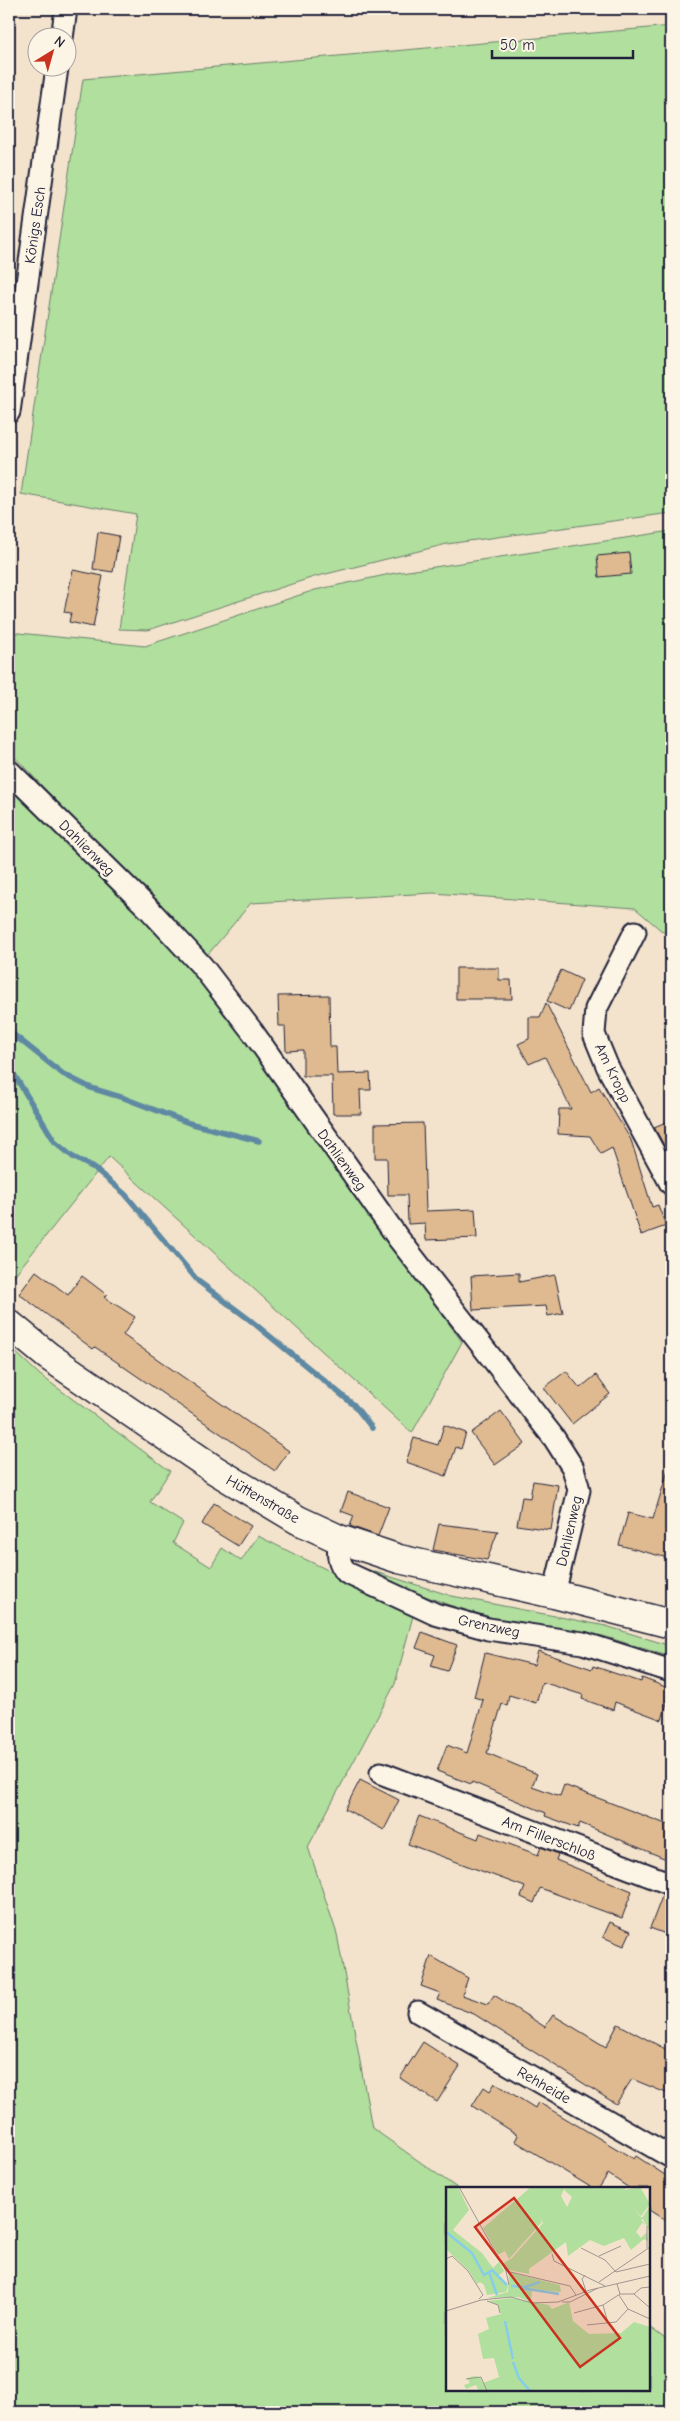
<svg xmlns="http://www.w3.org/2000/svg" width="680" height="2421" viewBox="0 0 680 2421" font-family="'Comic Neue',sans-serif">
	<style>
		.green { fill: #b1df9d; stroke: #6a806c }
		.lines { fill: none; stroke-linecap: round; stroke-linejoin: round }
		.stream { stroke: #5e89a2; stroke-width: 5.5 }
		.building { fill: #dfba90; stroke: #22223b }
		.minor-casing { stroke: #22223b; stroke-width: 25 }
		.secondary-casing { stroke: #22223b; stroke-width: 31 }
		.minor { stroke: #fcf5e5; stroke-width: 21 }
		.secondary { stroke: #fcf5e5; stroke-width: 28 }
		.labels { text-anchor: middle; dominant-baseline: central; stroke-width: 5; stroke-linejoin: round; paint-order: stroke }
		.street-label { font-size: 15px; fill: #22223b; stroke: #fcf5e5 }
		.inset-river { fill: none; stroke: #86cde7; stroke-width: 2.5 }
		.inset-road { fill: none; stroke: #9f9692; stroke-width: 1 }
		.view { fill: #c8321e; fill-opacity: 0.15; stroke: #c8321e; stroke-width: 2.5 }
		.inset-edge { fill: none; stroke: #22223b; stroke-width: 2.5 }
	</style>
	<rect width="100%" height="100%" fill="#f3e3cc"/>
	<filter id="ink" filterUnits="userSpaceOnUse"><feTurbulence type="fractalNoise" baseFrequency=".02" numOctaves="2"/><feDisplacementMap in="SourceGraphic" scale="10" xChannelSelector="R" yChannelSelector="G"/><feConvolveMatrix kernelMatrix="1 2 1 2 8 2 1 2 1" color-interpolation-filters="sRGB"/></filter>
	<g filter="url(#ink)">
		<!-- green -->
		<g class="green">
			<path d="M671,26v487l-224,31 -133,33 -166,53 -29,-1 17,-115 -115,-20 62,-415z"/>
			<path d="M671,531v402l-8,-1 -28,-24 -202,-15 -182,10 -46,55 -196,-207v-119l136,14 170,-56 80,-17z"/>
			<path d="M9,779l180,181 273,382 -50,91 -303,-276 -100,125z"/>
			<path d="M9,1346l31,29 130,96 -20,31 33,21 -10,20 38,24 11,-19 19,13 17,-25c52,27 105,49 156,76l-19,72 -87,163 29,87 35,194 85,60h-9v202h201v-63l22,16v69h-662z"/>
			<path d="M366,1569l86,27 154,30 65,20v11l-68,-21 -113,-19 -41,-12 -80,-30z"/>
		</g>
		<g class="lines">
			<!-- stream -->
			<g class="stream">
				<path d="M9,1031l54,43 28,14 33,10 65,25 70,18"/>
				<path d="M9,1048l8,-10"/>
				<path d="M9,1066l46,76 18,15 21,11 31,26 73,87 52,39 104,85 18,23"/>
			</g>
		</g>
		<!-- building -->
		<g class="building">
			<path d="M98,532l21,4 -6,36 -20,-3z"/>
			<path d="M629,553l2,21 -32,3 -2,-21z"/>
			<path d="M73,570l30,6 -10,51 -24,-5 2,-9 -7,-1z"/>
			<path d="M456,968h43v12h12l1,19h-56z"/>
			<path d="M561,970l21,10 -13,31 -22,-10z"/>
			<path d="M329,995l1,52h6l1,27 33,-1 1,17h-11l1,24h-28l-1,-38h-29v-26l-17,1 -1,-25h-6l-1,-30z"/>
			<path d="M546,1003l45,89 8,-5 32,53 21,67 6,-2 8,21 -25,9 -29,-87 -11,6 -11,-18 -32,-2 1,-25h12l-26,-52 -16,7 -11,-20 11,-5v-22h11z"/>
			<path d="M671,1120v38l-17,-31z"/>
			<path d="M423,1123l3,88 49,-2 2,29 -51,2 -1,-17 -17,1 -1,-29h-19l-1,-37h-12v-34z"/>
			<path d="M36,1271l32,24 14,-19 25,19 -3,2 31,20 -12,18 166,116 -14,20 -180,-124 -2,2 -74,-55z"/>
			<path d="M519,1273v9l36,-7 8,38 -15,3 -2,-10 -73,4 -2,-34z"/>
			<path d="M566,1371l14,17 16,-13 14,19 -38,30 -28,-36z"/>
			<path d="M501,1411l24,33 -30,21 -24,-32z"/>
			<path d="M444,1425l22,8 -5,16 -5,-2 -10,29 -40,-14 8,-24 24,7z"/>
			<path d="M668,1470l3,1v74l-3,13 -49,-13 9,-32 25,6z"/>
			<path d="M533,1481l25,4 -7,45 -34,-5 5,-28 8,1z"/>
			<path d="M348,1492l41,15 -11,29 -28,-10 4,-10 -13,-5z"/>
			<path d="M214,1503l37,23 -13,20 -36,-22z"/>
			<path d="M439,1524l59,7 -11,29 -54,-10z"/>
			<path d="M422,1632l35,13 -10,26 -16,-5 4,-11 -19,-7z"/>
			<path d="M538,1651l54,18 1,-3 48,16 1,-4 29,11 -9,31 -47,-18 -2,8 -31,-11 1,-4 -41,-13 -6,21 -27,-8 -2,11 -5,-2 -15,49 50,21 -5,12 28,10 4,-11 107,41v35l-91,-38 -2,5 -33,-12 1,-3 -74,-31 -1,2 -34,-13 10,-26 20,8 16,-53 -9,-3 11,-44 49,12z"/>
			<path d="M360,1780l39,20 -15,30 -39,-21z"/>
			<path d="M419,1816l59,23 2,-6 58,22 3,-8 17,7 -2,6 76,31 -10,27 -82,-30 -6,15 -13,-6 4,-10 -117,-43z"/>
			<path d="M663,1894l8,2v40l-21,-8z"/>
			<path d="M610,1922l21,9 -7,15 -21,-9z"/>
			<path d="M431,1956l37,22 -6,17 26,9 6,-9 51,32 8,-12 53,32 12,-23 53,28v43l-39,-16 -16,25 -142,-90 -37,-14 3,-7 -19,-7z"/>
			<path d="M423,2042l37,24 -23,36 -37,-24z"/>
			<path d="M495,2083l40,25 3,-6 96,57 2,-3 35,23v45l-22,-14v-22h-20l-21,-14 -9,14h-7l-77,-47 3,-6 -46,-29 12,-19 6,4z"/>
		</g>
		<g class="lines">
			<!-- minor casing -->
			<g class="minor-casing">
				<g id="minor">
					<path d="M62,38l4,-29"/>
					<path d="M9,412l48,-344"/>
					<path d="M9,771l141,139 52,56 50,65 146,207 156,200 19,30 6,22 -25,104"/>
					<path d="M635,932l-39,77 -2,25 14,34 63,116"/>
					<path d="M339,1539c-1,14 -2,23 8,34l88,41 53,15 95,14 88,28"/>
					<path d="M381,1773l290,111"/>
					<path d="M418,2012l253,145"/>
				</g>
			</g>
			<!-- secondary casing -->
			<g class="secondary-casing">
				<path id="secondary" d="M9,1324l39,32 167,114 83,50 41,19 60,20 155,35 117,30"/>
			</g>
			<!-- minor -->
			<use href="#minor" class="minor"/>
			<!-- secondary -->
			<use href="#secondary" class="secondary"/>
		</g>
	</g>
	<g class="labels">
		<!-- street labels -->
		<g class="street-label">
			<text transform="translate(35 225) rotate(-82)">Königs Esch</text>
			<text transform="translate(87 848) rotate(45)">Dahlienweg</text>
			<text transform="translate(613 1073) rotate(64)">Am Kropp</text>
			<text transform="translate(342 1160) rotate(54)">Dahlienweg</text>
			<text transform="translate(263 1499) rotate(30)">Hüttenstraße</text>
			<text transform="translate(569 1531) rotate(-77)">Dahlienweg</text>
			<text transform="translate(489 1626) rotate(12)">Grenzweg</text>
			<text transform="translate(549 1838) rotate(21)">Am Fillerschloß</text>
			<text transform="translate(544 2085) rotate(30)">Rehheide</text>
		</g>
	</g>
	<!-- overview -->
	<g transform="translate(446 2187)">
		<rect width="204" height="204" fill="#f3e3cc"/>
		<path d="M0,0h12l11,23 -16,20 29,23 11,15 6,-6 5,9 -6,5 10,10 -2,6 -19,3 -3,-10 -4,-3 -3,2 -8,-13 -23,-22zM85,0h34l-4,9 6,11 5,-10 -8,-7 2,-3h61l-3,3 16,-3 10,17 -9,12 -10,-10 11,12 8,-12v26l-7,-13 -2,1 4,4 -3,-1 -6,9 5,6 6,-6 1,9 -4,-2 -13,11 -7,-12 -20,8 -14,-6 -22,16 -2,-14 -37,27v5l-21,-4 -6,-6 10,-6 31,-35 -4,-8 3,7 -33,37 -4,-8 -7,4 -15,-27zM63,85l51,13 1,7 -29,-2 -1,12 -13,-5 -31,1 21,-6zM65,111l38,7 3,4 17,-7 4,19 16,13 32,-1 13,-11 16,5v64h-171l-3,-6 -10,4 -2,-4 6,-2 -3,-5 7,-2 6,1 3,6 16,-6 -5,-19 -11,1 -5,-25 11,-5 -3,-11 15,-4 -3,-9 -10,-4z" fill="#b1df9d"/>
		<path class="inset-river" d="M0,45l26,21 12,22 5,-3 8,23M43,85l3,-2 15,15M65,99l14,1 15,-5M75,101l38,6M59,134l8,38M67,175l6,16 11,13"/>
		<path class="inset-road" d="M13,0l47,84 3,14M201,39v22M135,61l24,12 11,12 34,-8M106,67l2,7 51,25M153,69l22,-10M0,72l6,-3 16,15 15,24 -4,4M60,84l64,15 6,9M139,88l-3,4 4,12M153,95l51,-35M171,97l3,10h14l16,14M188,107l7,-6 9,-1M173,108l9,14M41,114l11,4 2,8M116,115h8l28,-14M157,118l5,18M0,124l35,-11 30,-3 21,6 26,-1 32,-12 60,-14M128,126l29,-8 17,-11M141,138l29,-3 12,-13 22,10M20,192l15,-2 6,14"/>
		<path class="view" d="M68,11l106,140 -40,29 -105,-140z"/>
		<rect width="204" height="204" class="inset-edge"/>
	</g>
	<!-- margin -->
	<rect width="680" height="2421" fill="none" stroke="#fcf5e5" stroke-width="30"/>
	<rect x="15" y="15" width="650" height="2391" fill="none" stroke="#22223b" stroke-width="2" filter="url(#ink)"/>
	<!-- north arrow -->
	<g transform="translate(52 52) rotate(37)"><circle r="24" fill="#fcf5e5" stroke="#a5a1a1"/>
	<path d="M0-4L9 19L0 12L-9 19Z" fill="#c8321e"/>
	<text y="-8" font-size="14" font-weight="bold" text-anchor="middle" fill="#22223b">N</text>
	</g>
	<!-- scale -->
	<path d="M492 50v8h141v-8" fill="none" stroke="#22223b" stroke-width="2.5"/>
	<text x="500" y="50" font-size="15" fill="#22223b" stroke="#fcf5e5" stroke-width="4" paint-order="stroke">50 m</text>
</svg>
